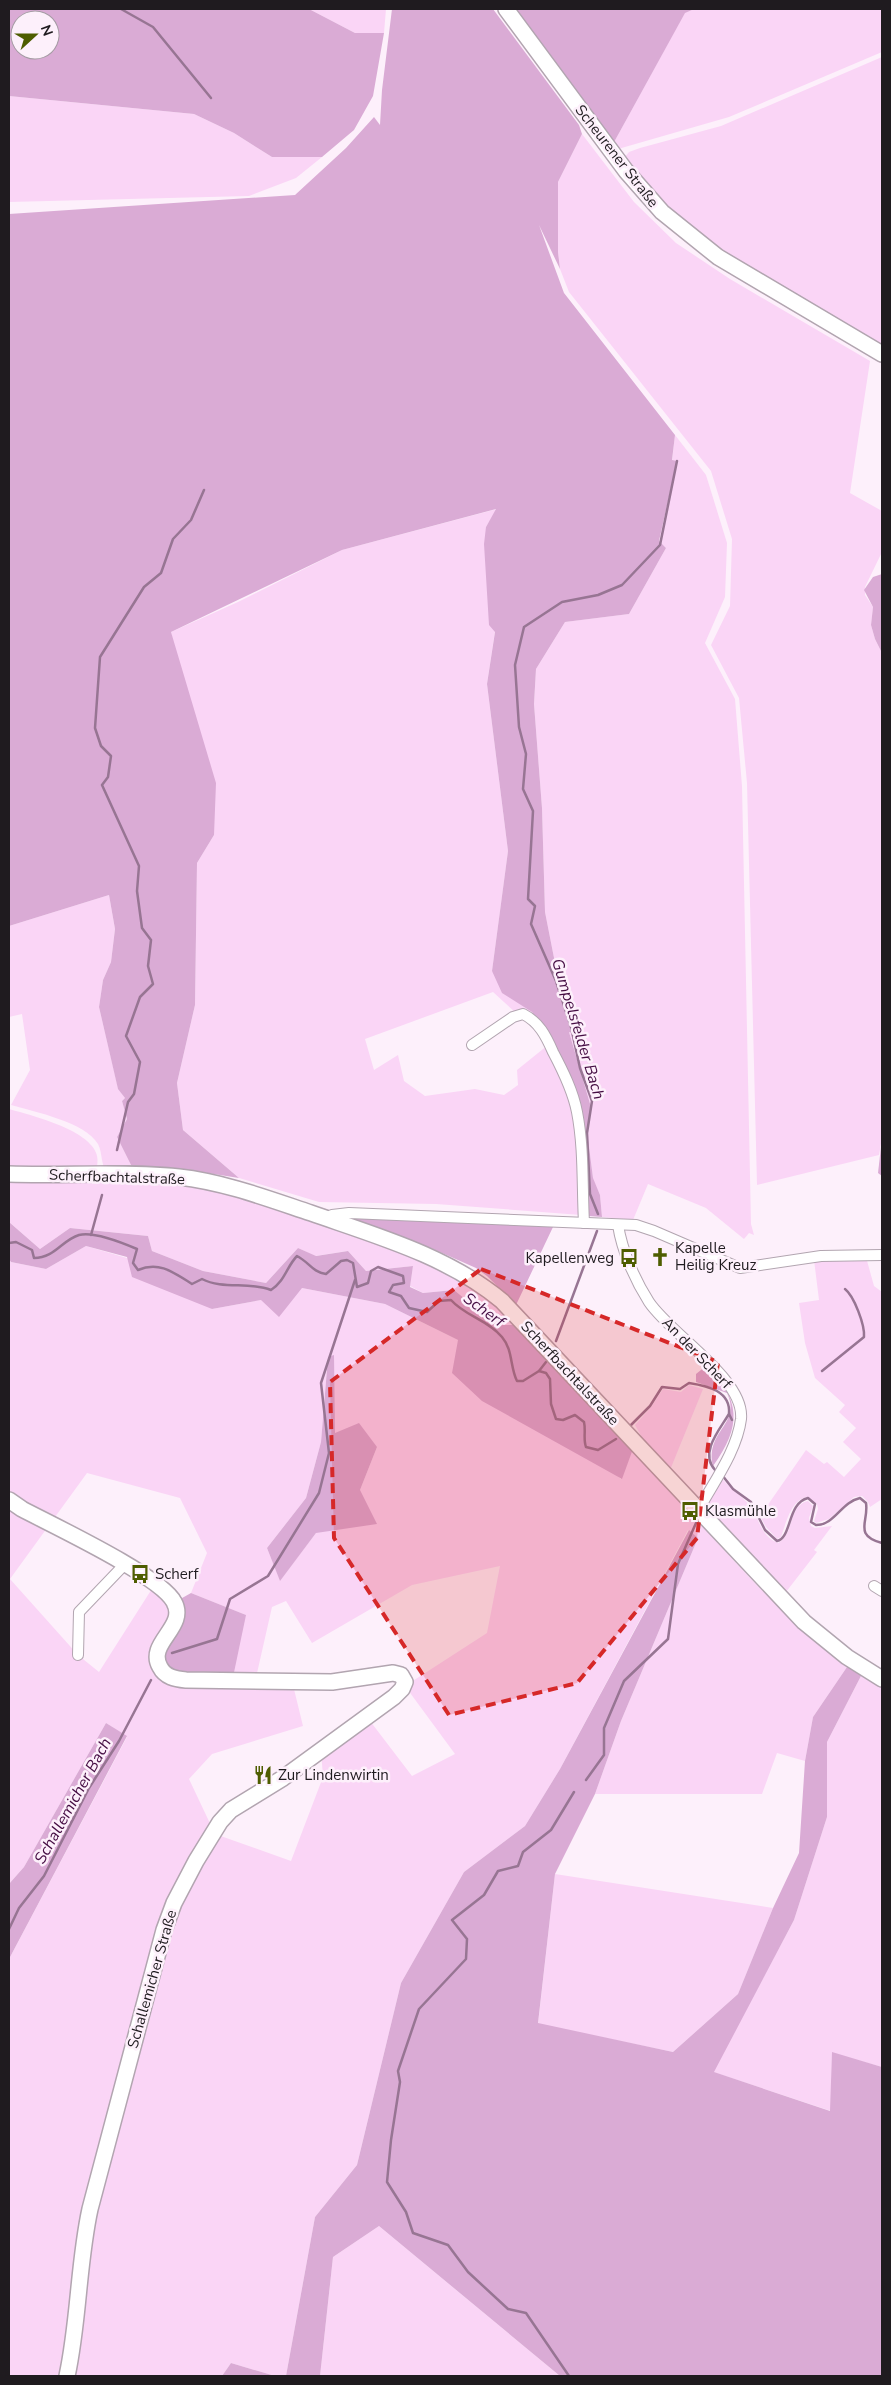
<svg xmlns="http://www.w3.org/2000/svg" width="891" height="2385" viewBox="0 0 891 2385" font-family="'Nunito Sans',sans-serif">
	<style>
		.green { fill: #fad5f6; fill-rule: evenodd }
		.forest { fill: #daabd5; fill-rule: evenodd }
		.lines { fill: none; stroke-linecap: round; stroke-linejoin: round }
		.stream { stroke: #977593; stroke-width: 2.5 }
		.street-casing { stroke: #b2a5b0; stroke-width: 12 }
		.secondary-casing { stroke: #b2a5b0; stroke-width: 18 }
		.street { stroke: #fff; stroke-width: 10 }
		.secondary { stroke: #fff; stroke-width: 15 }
		.marked { fill: #d62828; fill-opacity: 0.2; stroke: #d62828; stroke-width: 4; stroke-dasharray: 10 6; stroke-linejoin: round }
		.labels { text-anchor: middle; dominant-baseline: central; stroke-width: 5; stroke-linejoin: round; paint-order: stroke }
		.street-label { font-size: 15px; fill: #1f1b1f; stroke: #fdf0fb }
		.poi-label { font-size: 15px; fill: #1f1b1f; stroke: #fdf0fb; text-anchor: start }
		.water-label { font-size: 16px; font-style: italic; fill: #450d43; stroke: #fdf0fb }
	</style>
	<rect width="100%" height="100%" fill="#fdf0fb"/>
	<!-- green -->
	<g class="green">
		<path d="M309,9h77l-2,24h-29z"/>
		<path d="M694,9h188v43l-153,65 -111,32 -5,-5 72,-132z"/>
		<path d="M882,57v291l-144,-83 -68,-51 -46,-56 5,-6 11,-4 81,-22z"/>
		<path d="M9,96l185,18 40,19 38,24h50l-26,21 -47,18 -240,6z"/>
		<path d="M582,134l52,68 42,41 54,36 140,82 -20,132 32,18v41l-17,35v8l8,12 -2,18 4,14 7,14v485l-3,17 -122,30 -10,-402 -8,-85 -28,-53 19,-39 2,-67 -21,-68 -142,-179 -9,-23 -2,-17v-70z"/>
		<path d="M675,435l31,40 21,68 -2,54 -20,46 30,56 7,87 9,438 3,11 -5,-2 -5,6 -38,-31 -58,-24 -15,36 -31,-3 -2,-22 -7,-16 -6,-48 4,-24 -22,-75 8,3 -12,-46 -9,-21 -11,-56 -3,-104 -8,-104 2,-35 29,-47 64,-8 37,-66 -7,-6 18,-81h-5z"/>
		<path d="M497,509l-11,18 9,104 -8,53 21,167 -16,120 40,41 -1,3 -14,-1 -24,-22 -128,47 9,31 24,-15 6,26 21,15 50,-7 29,6 14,-10 -1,-15 31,-25c10,21 20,42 25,65 8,34 6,71 8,105l-145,-11 -117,-2 -80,-24 -56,-48 -6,-47 18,-78 2,-142 17,-28 -43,-203 67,-30 104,-52z"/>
		<path d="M109,895l6,34 -4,33 -8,18 -4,27 19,81 7,10 -3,3 5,18 -10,18 15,30h-28c-3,-7 -2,-15 -6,-23 -13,-22 -63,-32 -87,-39l19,-35 -8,-56 -13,3v-91z"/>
		<path d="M9,1109c24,7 97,24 88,57l-88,1z"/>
		<path d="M9,1180l148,1 42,5 48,12 164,58 58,24 52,45h-24l-43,-35 -31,3 -13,-7 3,-20 -47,5 -18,-20 -33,5 -17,-8 -32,35 -63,-12 -51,-20 -4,-15 -78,-8 -30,21 -31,-27z"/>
		<path d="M86,1246l41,12 85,51 49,-9 41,-12 83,16 73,36 163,139 12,-30c68,74 134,156 214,218l-34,50 -8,44 -28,-8 -15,41h-167l26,-73 77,-183 -10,-8 -128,239 -35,57 -61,46 -63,111 -44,182 -42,52 -29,159h-11l-44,-13 -9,13h-213v-417l118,-222 -21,-14 -82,144 -15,17v-625l2,3 35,7zM328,1357l7,76 42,14 -17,43 -44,43 -36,47 -13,-32 39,-50 15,-56zM87,1473l93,25 27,55 -16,40 55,22 -71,-13 -20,-18 -56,88 -21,-17 -68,-76zM500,1566l-13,67 -82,53 50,68 -43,22 -45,-59 -46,34 2,26 -32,84 -76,-27 -26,-55 23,-25 91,-28 -11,-45 -37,1 17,-75 14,-6 26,42 100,-58z"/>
		<path d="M866,1257l8,29 8,6v207l-12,8 -2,-5 -6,-6 -8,1 -25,22 -13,4 -2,-2 4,-12 -1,-5 -10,-7c-16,3 -21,26 -26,40l-4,2 -11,-12 -6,-11 46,-66 18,14 3,-2 17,15 17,-18 -18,-17 13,-14 -17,-16 6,-7 -30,-27 -10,-35 -6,-40 20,-3 -5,-40z"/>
		<path d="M689,1385l14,4 -33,81 -26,-29 -9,-16 16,-18 12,-18 18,3z"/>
		<path d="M721,1477c8,11 21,18 29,29 10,13 10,30 28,37 16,-7 10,-38 30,-42l5,5 -4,12 2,8 4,2 17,-2 -18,24 3,2 -31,40 -77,-80 -1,-10z"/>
		<path d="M862,1674l20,12v381l-50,-14 -1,58 -118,-39 81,-152 33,-103v-75z"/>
		<path d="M555,1874l218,34 -35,86 -65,58 -135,-28z"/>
		<path d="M379,2226l181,150h-240l13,-119z"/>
	</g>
	<!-- forest -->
	<g class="forest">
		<path d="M9,9h300l46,24h29l-11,63 -19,34 -32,27h-50l-38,-24 -40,-19 -185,-18zM20,20h30v30h-30z"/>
		<path d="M392,9h101l86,116 3,9 -24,48v70l2,17 -21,-44 25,68 111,142 -3,25 5,1 -18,80 7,7 -37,66 -64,8 -29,47 -2,35 8,104 3,104 11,56 9,21 12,46 -8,-3 22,75 -4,24 6,47 7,17 2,22 -13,-1 -10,-106 -44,-93 -3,-5 -30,-19 -10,-22 16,-120 -21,-167 8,-52 -6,-7 -5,-81 2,-17 10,-18 -154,41 -171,82 45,151 -2,52 -17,28 -2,142 -18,78 6,47 56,48 -57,-9 -50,-2 -15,-30 10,-18 -5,-18 3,-3 -7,-9 -19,-82 4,-27 8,-18 4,-33 -6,-34 -100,31v-712l286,-19 51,-47 28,-31 6,8 2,-35z"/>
		<path d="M515,9h179l-9,4 -72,131z"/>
		<path d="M882,574v79l-7,-14 -4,-14 2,-18 -9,-17 9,-13z"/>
		<path d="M882,1138v38l-4,-3z"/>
		<path d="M351,1217l202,10 -37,78 -29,-29 -11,-8 -43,-19 -85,-30z"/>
		<path d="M9,1222l31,27 30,-21 78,8 4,15 51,20 63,12 32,-35 18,8 32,-5 18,20 47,-5 -3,21 13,6 31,-3 43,35h24l112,124 -11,30 -140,-78 -30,-28 6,-33 -73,-36 -83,-16 -23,29 -18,-17 -49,9 -80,-32 -5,-20 -41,-11 -40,23 -35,-7 -2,-3z"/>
		<path d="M334,1355l1,78 24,-10 18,24 -17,43 17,34 -61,9 -36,48 -13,-33 39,-50 15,-56 7,-85z"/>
		<path d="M706,1366c35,33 36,60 7,100 -8,-36 29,-41 14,-73l-31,-11v-8z"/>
		<path d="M689,1530l9,8 -77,183 -26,73 -40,80 -17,149 135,29 65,-58 35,-86 26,-55 6,-92 8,-44 34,-50 15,7 -35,68v75l-33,103 -80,152 116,39 2,-59 50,15v309h-322l-181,-150 -46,31 -13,119h-34l29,-159 42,-52 44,-182 63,-111 61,-46 35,-57z"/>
		<path d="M191,1593l55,22 -14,67 -57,-3 -19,-28 19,-49z"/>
		<path d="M106,1723l21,13 -118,223v-75l15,-17z"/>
		<path d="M231,2363l44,13h-53z"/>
	</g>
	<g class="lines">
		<!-- stream -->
		<g class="stream">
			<path d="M121,9l32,18 58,71"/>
			<path d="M117,1150l11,-48 6,-8 6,-32 -14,-26 14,-39 13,-13 -5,-18 3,-26 -9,-12 -5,-37 2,-25 -37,-81 6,-8 3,-21 -10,-10 -6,-18 5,-71 44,-70 17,-14 12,-34 18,-19 13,-30"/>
			<path d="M598,1214l-8,-20 -3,-61 5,-32 -12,-33 -9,-41 -15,-46 -25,-57 4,-18 -7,-7 5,-88 -10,-22 3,-35 -7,-27 -4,-62 9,-38 38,-25 36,-7 24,-10 38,-40 17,-84"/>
			<path d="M91,1235l11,-40"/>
			<path d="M9,1243l7,-1 16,8 2,8c21,0 28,-18 45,-23 15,-4 44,8 58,14l-4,14 5,7c21,-9 35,2 54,14l10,-5c21,11 47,2 69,11 14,-9 16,-24 26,-34 12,6 15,16 29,18l15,-13 6,-1 6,3 4,24 11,-4 3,-12 7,-4 25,9 1,7 -11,2 -4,7 12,4 8,12 18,4 12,-11 12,-1c14,16 37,20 51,37 11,13 8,30 15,44h6l16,-10 7,2 4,6 1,25 5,15 7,1 12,-5 9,7c2,9 -1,17 2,25l12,3 18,-11"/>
			<path d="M556,1341l41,-110"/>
			<path d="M539,1371l7,-9"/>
			<path d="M822,1371l42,-34c1,-12 -10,-41 -19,-48"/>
			<path d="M729,1414l3,6"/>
			<path d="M629,1427l21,-21 12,-19 18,2 9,-6c19,3 42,8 40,31 -9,15 -30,39 -14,56"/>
			<path d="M722,1475l11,14 18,13 14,28 12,11c15,-3 10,-38 31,-43l7,6 -4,18 5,3c19,0 25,-23 44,-27l6,5c3,19 -13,32 16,40"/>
			<path d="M172,1653l45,-14 13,-40 38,-23 51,-83 10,-40 -8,-70 34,-103"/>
			<path d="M586,1780l18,-25v-27l20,-47 44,-42 10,-75 18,-41"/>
			<path d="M9,1929l10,-21 25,-32 45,-88 30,-47 32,-61"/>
			<path d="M569,2376l-43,-63 -18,-4 -40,-37 -20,-27 -35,-12 -7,-21 -19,-30 4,-42 9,-58 -2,-11 21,-62 47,-50 1,-20 -15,-19 32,-25 14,-24 20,-5 5,-14 28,-22 23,-38"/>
		</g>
		<!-- street casing -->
		<g class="street-casing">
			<g id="street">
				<path d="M472,1045l41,-28 10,-3c16,8 23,22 30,38 10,19 20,39 24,60 7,36 5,74 7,111"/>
				<path d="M326,1218l6,-3 17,-2 287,12 18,6 86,37 81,-12 61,-1"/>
				<path d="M618,1225c4,26 17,55 31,77 22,33 96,77 92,117 -4,32 -28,64 -43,92"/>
				<path d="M874,1586l8,5"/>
				<path d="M78,1655l1,-43 46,-48"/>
			</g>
		</g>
		<!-- secondary casing -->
		<g class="secondary-casing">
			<g id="secondary">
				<path d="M506,9l120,162 36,41 56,45 164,97"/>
				<path d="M9,1174c56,2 114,-3 170,3 45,5 90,22 132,36 66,23 137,43 191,88l302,321 43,35 35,22"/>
				<path d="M9,1500l13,9c30,16 139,67 152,93 14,25 -28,41 -14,65 5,10 15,12 26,13l146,2 61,-9 8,2 4,7 -3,7 -8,8 -111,81 -52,32 -11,12 -24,39 -22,42 -10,27 -74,279c-12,55 -11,112 -23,167"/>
			</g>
		</g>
		<!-- street -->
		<use href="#street" class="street"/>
		<!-- secondary -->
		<use href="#secondary" class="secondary"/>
	</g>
	<!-- marked area -->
	<path class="marked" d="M481,1269l237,93 -21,176 -120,145 -128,32 -115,-177 -4,-156z"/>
	<!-- icons -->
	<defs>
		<g id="church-bare" transform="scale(1.5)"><path d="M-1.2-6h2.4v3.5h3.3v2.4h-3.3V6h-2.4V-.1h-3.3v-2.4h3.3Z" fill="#4e5d00" stroke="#fdf0fb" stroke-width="2.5" paint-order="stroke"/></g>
		<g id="bus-bare" transform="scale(1.5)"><path d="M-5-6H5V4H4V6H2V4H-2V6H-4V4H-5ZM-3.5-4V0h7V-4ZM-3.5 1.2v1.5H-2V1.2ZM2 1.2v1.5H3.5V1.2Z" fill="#4e5d00" stroke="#fdf0fb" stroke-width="2.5" paint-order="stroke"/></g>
		<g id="restaurant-bare" transform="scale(1.5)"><path d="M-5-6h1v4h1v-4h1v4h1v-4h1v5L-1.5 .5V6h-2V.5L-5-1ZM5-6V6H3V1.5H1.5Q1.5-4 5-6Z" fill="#4e5d00" stroke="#fdf0fb" stroke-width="2.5" paint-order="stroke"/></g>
	</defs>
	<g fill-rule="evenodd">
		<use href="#church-bare" x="660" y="1257"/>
		<use href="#bus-bare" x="629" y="1258"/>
		<use href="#bus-bare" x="690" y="1511"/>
		<use href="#bus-bare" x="140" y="1574"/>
		<use href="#restaurant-bare" x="263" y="1775"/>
	</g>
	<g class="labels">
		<!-- street labels -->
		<g class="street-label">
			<text transform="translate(617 156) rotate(52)">Scheurener Straße</text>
			<text transform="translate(117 1177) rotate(2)">Scherfbachtalstraße</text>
			<text transform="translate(697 1353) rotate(46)">An der Scherf</text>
			<text transform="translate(570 1373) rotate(47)">Scherfbachtalstraße</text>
			<text transform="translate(152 1979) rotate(-74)">Schallemicher Straße</text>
		</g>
		<!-- poi labels -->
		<g class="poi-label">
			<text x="675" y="1248">Kapelle<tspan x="675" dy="17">Heilig Kreuz</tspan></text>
			<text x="614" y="1258" text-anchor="end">Kapellenweg</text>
			<text x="705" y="1511">Klasmühle</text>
			<text x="155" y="1574">Scherf</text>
			<text x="278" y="1775">Zur Lindenwirtin</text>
		</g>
		<!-- water labels -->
		<g class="water-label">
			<text transform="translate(578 1029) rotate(73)">Gumpelsfelder Bach</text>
			<text transform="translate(484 1310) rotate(36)">Scherf</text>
			<text transform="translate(73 1801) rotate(-61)">Schallemicher Bach</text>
		</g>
	</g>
	<!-- border -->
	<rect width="891" height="2385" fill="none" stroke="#1f1b1f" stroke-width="20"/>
	<!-- north arrow -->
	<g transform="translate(35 35) rotate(69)"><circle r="24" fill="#fdf0fb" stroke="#a49ba3"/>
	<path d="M0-4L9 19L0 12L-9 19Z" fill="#4e5d00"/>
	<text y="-8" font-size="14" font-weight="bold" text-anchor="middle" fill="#1f1b1f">N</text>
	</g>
</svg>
